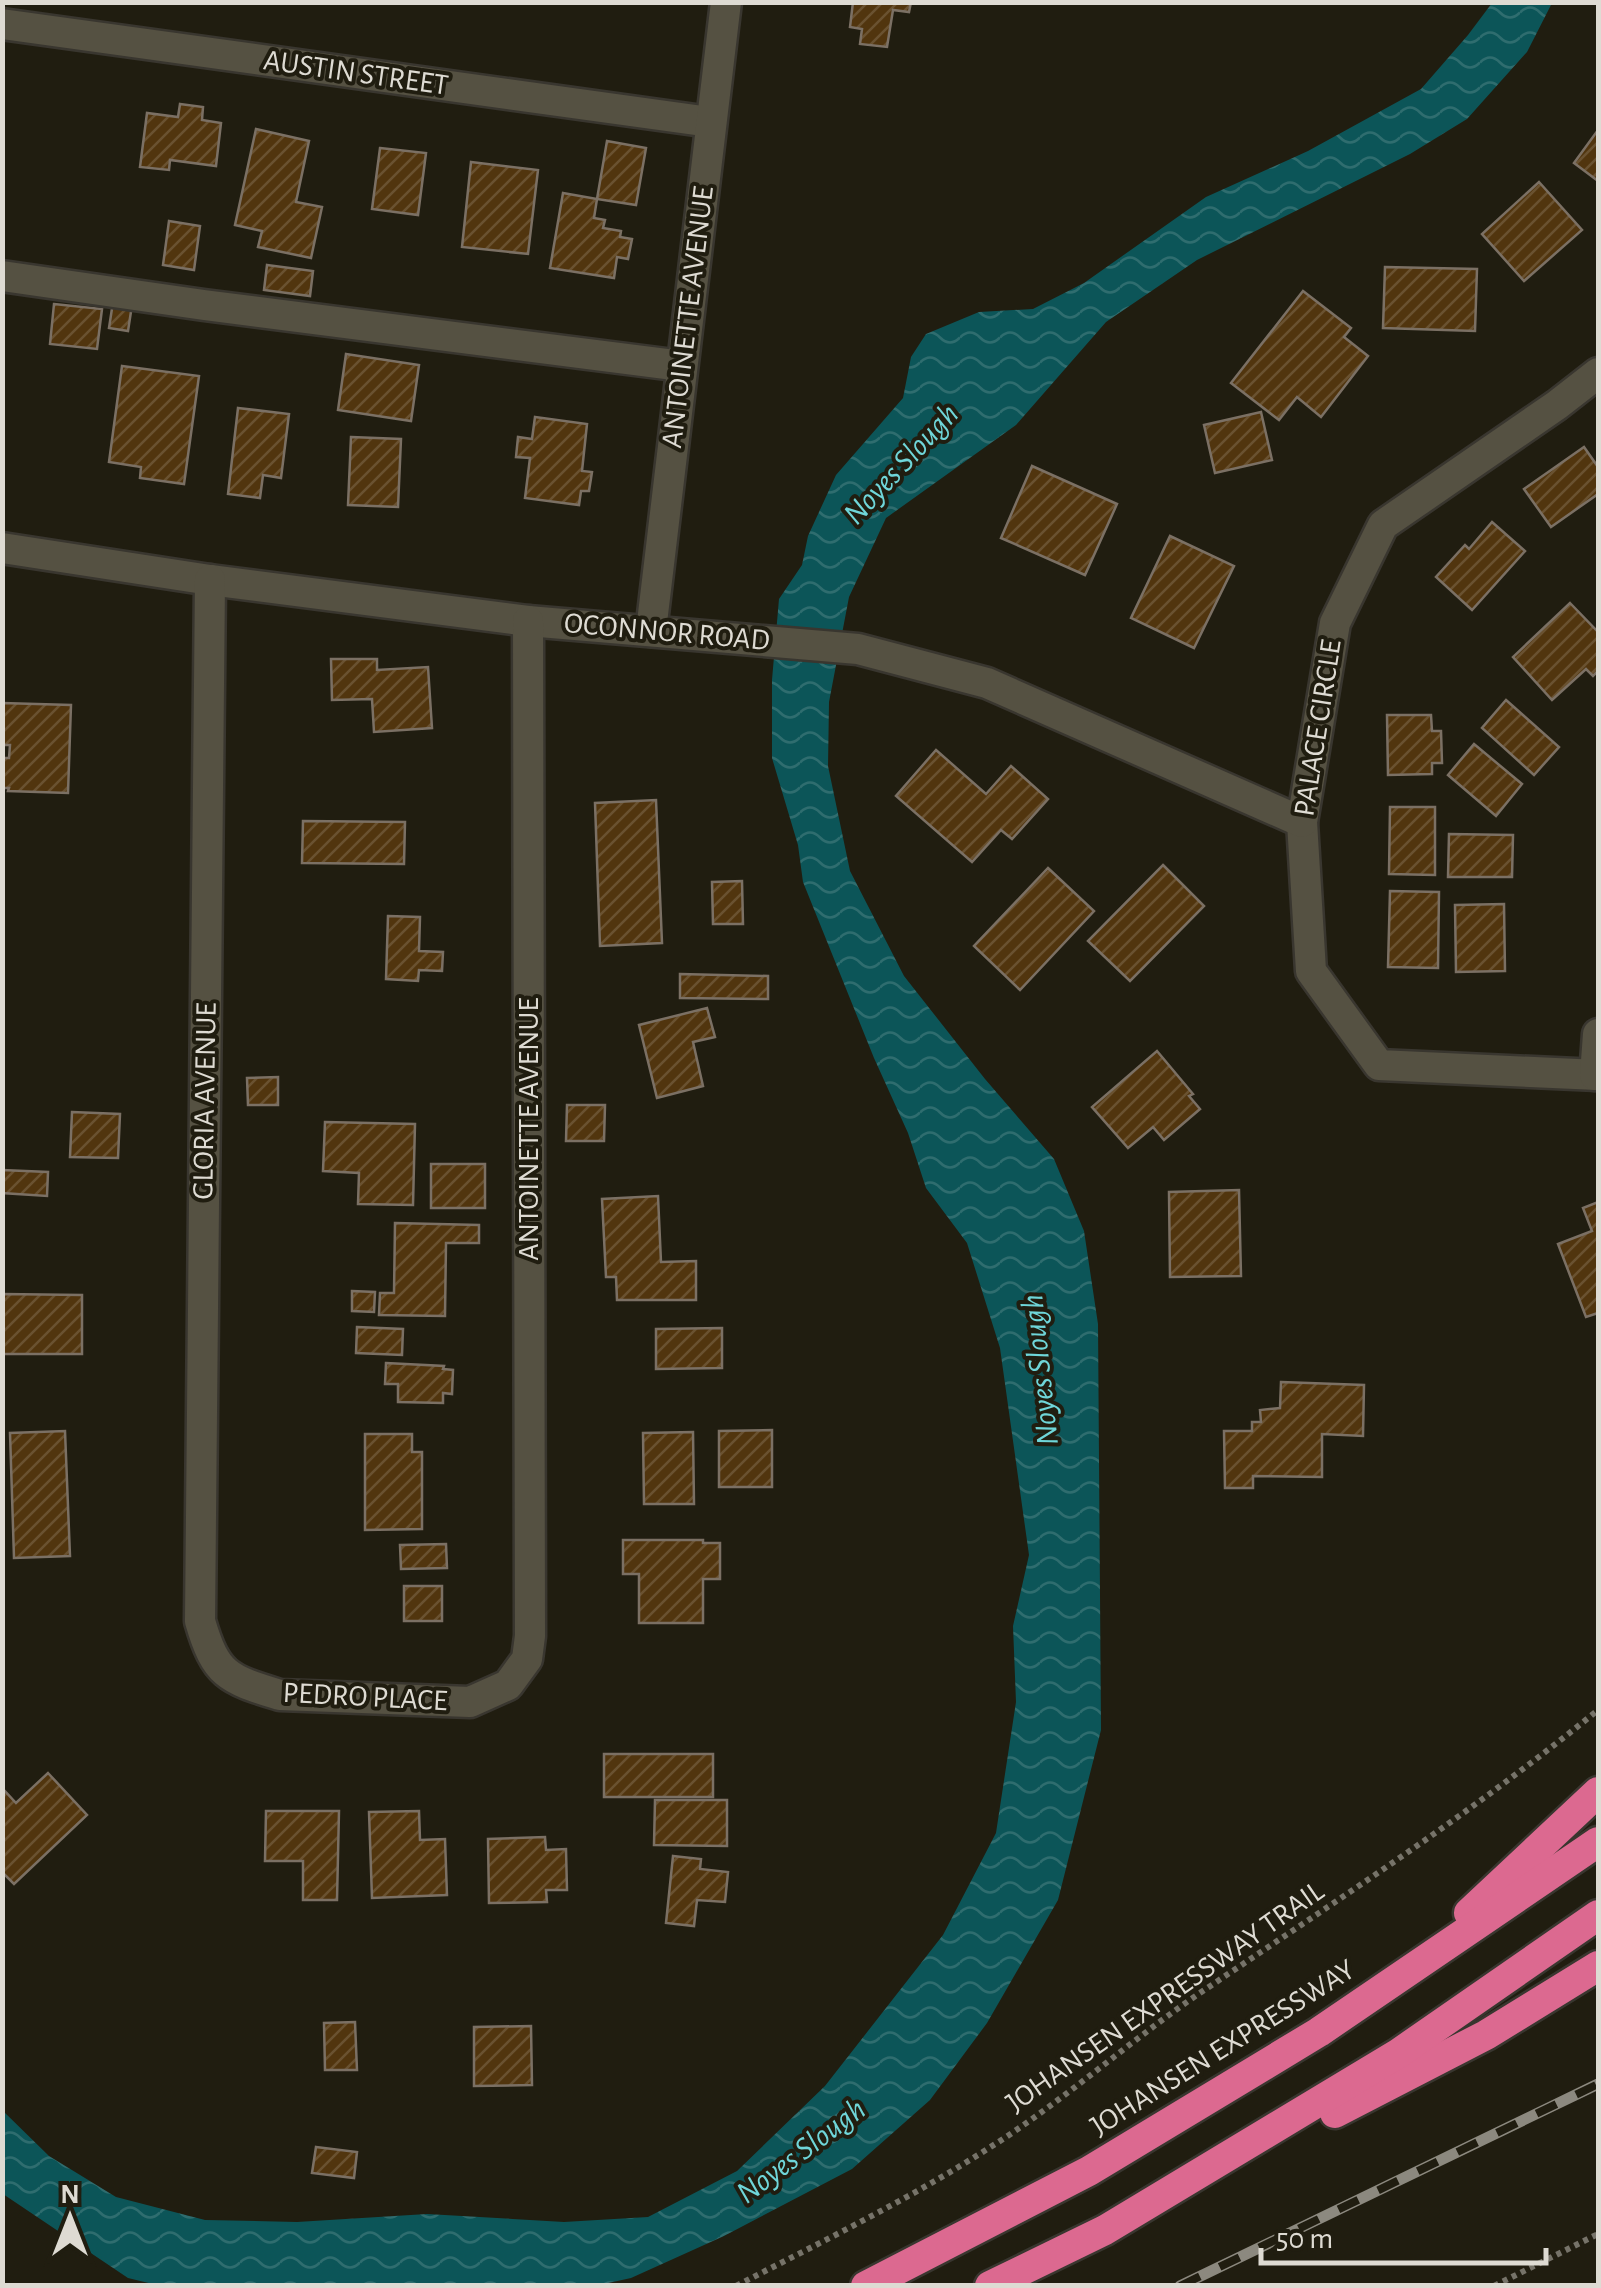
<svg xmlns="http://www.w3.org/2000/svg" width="1601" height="2288" viewBox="0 0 1601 2288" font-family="'Alegreya Sans',sans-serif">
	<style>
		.water { fill: url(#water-waves) }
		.building { fill: url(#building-hatch); stroke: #7b7064; stroke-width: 2.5 }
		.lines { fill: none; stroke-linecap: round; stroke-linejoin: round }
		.minor-casing { stroke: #39362f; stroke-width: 35 }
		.highway-casing { stroke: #39362f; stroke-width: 35 }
		.path { stroke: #767369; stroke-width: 6; stroke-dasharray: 5 5; stroke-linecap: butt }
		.minor { stroke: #555142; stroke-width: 30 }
		.highway { stroke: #dc6990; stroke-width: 30 }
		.rail-casing { stroke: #8c897f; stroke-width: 11 }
		.rail { stroke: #201d10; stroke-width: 8; stroke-dasharray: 22; stroke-linecap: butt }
		.labels { text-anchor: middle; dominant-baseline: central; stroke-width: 8; stroke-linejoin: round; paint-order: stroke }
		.street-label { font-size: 30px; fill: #dedbd3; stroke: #201d10 }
		.water-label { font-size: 32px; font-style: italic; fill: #6fd6d9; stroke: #201d10 }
	</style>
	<defs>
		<pattern id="water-waves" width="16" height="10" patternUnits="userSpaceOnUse" patternTransform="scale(2.5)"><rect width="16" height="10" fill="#0c5558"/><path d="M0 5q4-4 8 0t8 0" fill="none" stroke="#2f6d6f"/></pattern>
		<pattern id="building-hatch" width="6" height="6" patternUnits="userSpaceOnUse" patternTransform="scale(2.5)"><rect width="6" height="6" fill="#51350e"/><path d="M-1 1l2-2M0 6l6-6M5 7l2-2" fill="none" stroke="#6a5230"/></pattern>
	</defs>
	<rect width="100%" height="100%" fill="#201d10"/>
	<!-- water -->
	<path class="water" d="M1492,3h60l-25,49 -60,67 -57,35 -213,106 -91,62 -90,103 -130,93 -37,79 -20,105 -1,64 22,105 54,105 81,103 69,80 30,72 14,93 3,406 -43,170 -71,123 -57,77 -78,69 -128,67 -93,42 -32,7 -438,1 -33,-8 -125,-84 -1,-84 47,46 67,41 89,23 92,2 130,-8 137,8 84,-5 89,-46 88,-85 118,-151 53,-102 20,-131 -3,-76 16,-71 -29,-207 -33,-105 -41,-55 -18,-55 -34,-75 -71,-176 -5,-37 -26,-87v-78l7,-81 23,-34 6,-29 28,-61 67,-77 8,-41 15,-23 53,-22 54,-3 51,-26 122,-86 102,-46 113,-62 47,-54z"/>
	<!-- building -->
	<g class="building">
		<path d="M853,2h58l-2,10 -16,-2 -6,37 -27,-3 2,-15 -12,-2z"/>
		<path d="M180,104l23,3 -1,13 19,3 -5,43 -46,-6 -1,10 -29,-3 7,-54 31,4z"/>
		<path d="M256,129l53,12 -13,61 26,5 -11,51 -53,-11 4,-16 -27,-6z"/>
		<path d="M1598,130v51l-24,-18z"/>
		<path d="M607,141l39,7 -10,57 -39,-6z"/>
		<path d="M380,148l46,5 -8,62 -46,-6z"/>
		<path d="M471,162l67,8 -10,84 -66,-7z"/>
		<path d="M1539,182l43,48 -58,51 -42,-47z"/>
		<path d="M563,193l34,6 -3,19 11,2 -2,8 18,3 -1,6 12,2 -4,20 -11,-2 -3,21 -64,-10z"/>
		<path d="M169,221l31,5 -6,44 -31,-5z"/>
		<path d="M267,265l46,6 -3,25 -46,-6z"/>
		<path d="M1385,267l92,2 -2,62 -92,-3z"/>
		<path d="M1303,291l48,37 -7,9 24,19 -47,61 -24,-20 -18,23 -48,-37z"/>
		<path d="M113,302l19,3 -4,26 -19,-3z"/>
		<path d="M54,304l48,5 -5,40 -47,-5z"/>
		<path d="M346,354l73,11 -8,56 -73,-11z"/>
		<path d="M122,366l77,10 -15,108 -44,-6 1,-11 -32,-5z"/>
		<path d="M238,408l51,6 -8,64 -18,-3 -3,23 -32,-4z"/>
		<path d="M1261,412l11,48 -57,13 -11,-48z"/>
		<path d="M535,417l52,7 -5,47 10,1 -3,19h-8l-2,14 -54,-7 5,-40 -14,-1 2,-20 14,2z"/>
		<path d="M351,437l50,2 -3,68 -50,-2z"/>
		<path d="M1584,447l14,20v27l-47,33 -27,-38z"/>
		<path d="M1032,466l85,38 -32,71 -84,-37z"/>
		<path d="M1492,522l33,29 -53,59 -36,-33 29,-32 4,4z"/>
		<path d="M1170,536l64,30 -40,82 -63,-30z"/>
		<path d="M1570,603l28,29v39l-5,5 -7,-7 -34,31 -39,-43z"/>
		<path d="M331,659h46v11l51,-3 4,61 -58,4 -2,-33 -40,1z"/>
		<path d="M1506,700l53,47 -25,28 -52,-47z"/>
		<path d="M2,703l69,2 -3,88 -60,-2 1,-3h-7v-30h7l1,-13h-8z"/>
		<path d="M1387,715h44l1,16h9l1,32h-10v11l-44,1z"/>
		<path d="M1474,744l48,40 -26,32 -48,-41z"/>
		<path d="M936,750l50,44 25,-28 37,33 -36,40 -11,-9 -29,32 -76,-66z"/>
		<path d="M656,800l6,143 -62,3 -5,-143z"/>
		<path d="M1390,807h45v68l-46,-1z"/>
		<path d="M303,821l102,1 -1,42 -102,-1z"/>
		<path d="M1449,834l64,1 -1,42h-64z"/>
		<path d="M1163,865l41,41 -74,75 -42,-40z"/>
		<path d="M1048,868l46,43 -74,79 -46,-44z"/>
		<path d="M742,881l1,43h-30l-1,-42z"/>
		<path d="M1390,891l49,1 -1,76 -50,-1z"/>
		<path d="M1504,904l1,67 -49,1 -1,-67z"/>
		<path d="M388,916l32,1 -1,34 24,1 -1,19 -23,-1 -1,11 -32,-2z"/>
		<path d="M680,974l88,2v23l-88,-1z"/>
		<path d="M707,1008l8,29 -22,5 10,44 -46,12 -18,-73z"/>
		<path d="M1157,1051l36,43 -4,2 11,13 -36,31 -11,-13 -25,21 -36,-41z"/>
		<path d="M278,1077v28h-30l-1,-27z"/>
		<path d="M567,1105h38l-1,36h-38z"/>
		<path d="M72,1112l48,2 -2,44 -48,-1z"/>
		<path d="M325,1122l90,2 -2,81 -55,-1 1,-31 -36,-2z"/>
		<rect x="431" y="1164" width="54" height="44"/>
		<path d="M2,1170l46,2 -1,24 -45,-3z"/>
		<path d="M1239,1190l2,86 -71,1 -1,-85z"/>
		<path d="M658,1196l3,66 35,-1v39h-79l-1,-23h-10l-4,-78z"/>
		<path d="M1598,1202v111l-12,4 -28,-73 34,-13 -9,-23z"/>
		<path d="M395,1223l84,2v18h-33l-1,73 -66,-1 1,-22h14z"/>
		<path d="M352,1291l23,1 -1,20 -22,-1z"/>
		<path d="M2,1294l80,1v59h-80z"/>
		<path d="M357,1327l46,2 -1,26 -46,-2z"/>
		<path d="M722,1328v40l-66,1v-40z"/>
		<path d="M386,1363l58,3 -1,3 10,1 -1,24 -9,-1v10l-45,-1v-18h-13z"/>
		<path d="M1281,1382l83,3 -1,51 -41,-2v43l-69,-1v12h-28l-1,-57h28v-9h9l-1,-12 20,-2z"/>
		<path d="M772,1430v57h-53v-56z"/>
		<path d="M65,1431l5,125 -56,2 -4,-125z"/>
		<path d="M693,1432l1,72h-50l-1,-71z"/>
		<path d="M365,1434h47v18h10v77l-57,1z"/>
		<path d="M623,1540h80v3h17v36h-17v44h-64v-49h-16z"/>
		<path d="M446,1544l1,24 -46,1 -1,-24z"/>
		<rect x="404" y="1586" width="38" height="35"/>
		<rect x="604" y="1754" width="109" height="43"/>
		<path d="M48,1773l39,42 -73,69 -12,-12v-84l14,15z"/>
		<path d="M655,1800h72v46l-73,-1z"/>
		<path d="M266,1811h73l-2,89h-34v-39h-38z"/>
		<path d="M419,1811l1,29 25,-1 2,56 -75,3 -3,-86z"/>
		<path d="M545,1837l1,13 20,-1 1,41h-21l1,12 -58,1 -1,-64z"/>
		<path d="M673,1856l28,3 -1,10 28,3 -3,30 -28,-2 -3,26 -28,-3z"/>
		<path d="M355,2022l2,48h-32l-1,-47z"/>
		<path d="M531,2026l1,59 -58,1v-59z"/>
		<path d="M316,2147l41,5 -3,26 -42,-5z"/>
	</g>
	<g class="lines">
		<!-- minor casing -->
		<g class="minor-casing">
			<g id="minor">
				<path d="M2,24l708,98"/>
				<path d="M2,276l202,29 478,61"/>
				<path d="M1598,373l-41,32 -174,120 -48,98 -33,199 9,149 68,94 219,10"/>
				<path d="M2,548l208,32 318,41 330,28 129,34 315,139"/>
				<path d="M210,580l-10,1041c16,55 28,58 80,74l190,7 38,-17 19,-26 3,-23 -2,-1015"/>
				<path d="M651,631l75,-629"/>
				<path d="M1595,1075l3,-41"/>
			</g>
		</g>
		<!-- highway casing -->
		<g class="highway-casing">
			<g id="highway">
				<path d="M1469,1913l129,-121"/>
				<path d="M1335,2113l151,-78 112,-69"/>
				<path d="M866,2286l223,-115 230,-139 279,-190"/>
				<path d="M990,2286l115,-56 294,-177 199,-138"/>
			</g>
		</g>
		<!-- path -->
		<g class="path">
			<path d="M736,2286c85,-44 172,-86 253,-138 73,-46 137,-104 208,-153 136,-92 274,-181 401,-285"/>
			<path d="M1494,2286l104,-52"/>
		</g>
		<!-- minor -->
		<use href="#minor" class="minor"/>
		<!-- highway -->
		<use href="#highway" class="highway"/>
		<!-- rail casing -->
		<g class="rail-casing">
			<path id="rail" d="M1180,2286l418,-202"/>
		</g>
		<!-- rail -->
		<use href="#rail" class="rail"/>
	</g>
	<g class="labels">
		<!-- street labels -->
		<g class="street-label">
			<text transform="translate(356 73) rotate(8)">AUSTIN STREET</text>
			<text transform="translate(688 317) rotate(-83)">ANTOINETTE AVENUE</text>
			<text transform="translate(667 632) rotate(5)">OCONNOR ROAD</text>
			<text transform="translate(1318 728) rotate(-81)">PALACE CIRCLE</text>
			<text transform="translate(205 1101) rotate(-89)">GLORIA AVENUE</text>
			<text transform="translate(529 1129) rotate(-90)">ANTOINETTE AVENUE</text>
			<text transform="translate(365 1697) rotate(3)">PEDRO PLACE</text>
			<text transform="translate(1165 1997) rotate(-35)">JOHANSEN EXPRESSWAY TRAIL</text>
			<text transform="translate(1223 2048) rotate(-32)">JOHANSEN EXPRESSWAY</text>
		</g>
		<!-- water labels -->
		<g class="water-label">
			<text transform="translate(901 464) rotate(-47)">Noyes Slough</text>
			<text transform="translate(1040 1370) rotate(-96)">Noyes Slough</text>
			<text transform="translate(801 2151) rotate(-37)">Noyes Slough</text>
		</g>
	</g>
	<!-- border -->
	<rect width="1601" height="2288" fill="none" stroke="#dedbd3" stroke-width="10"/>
	<!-- north arrow -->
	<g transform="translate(70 2218)" stroke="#201d10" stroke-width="8" paint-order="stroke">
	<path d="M0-8L18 38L0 25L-18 38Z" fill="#dedbd3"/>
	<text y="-15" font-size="28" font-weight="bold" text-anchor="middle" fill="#dedbd3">N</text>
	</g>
	<!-- scale -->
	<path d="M1261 2248v15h285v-15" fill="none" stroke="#dedbd3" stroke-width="5"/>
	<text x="1276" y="2248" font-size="30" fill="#dedbd3" stroke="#201d10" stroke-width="8" paint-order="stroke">50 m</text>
</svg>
